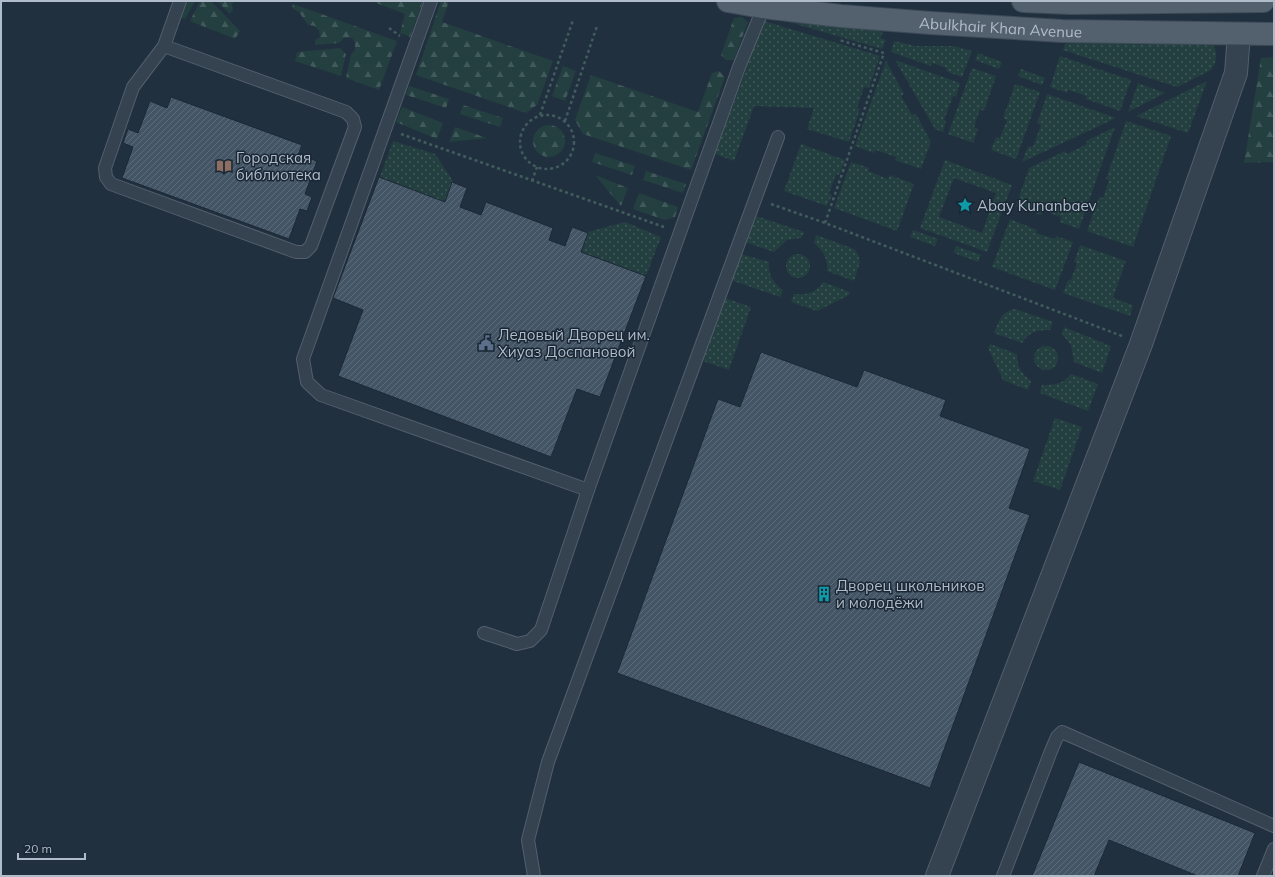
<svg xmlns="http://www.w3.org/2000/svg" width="1275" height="877" viewBox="0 0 1275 877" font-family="Mulish,sans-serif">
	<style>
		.grass { fill: url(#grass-dots); fill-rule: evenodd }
		.forest { fill: url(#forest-firs) }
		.building { fill: url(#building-hatch); stroke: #1c2936 }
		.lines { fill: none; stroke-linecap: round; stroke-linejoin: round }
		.service-casing { stroke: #535f6d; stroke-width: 14 }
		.minor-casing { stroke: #535f6d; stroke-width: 24 }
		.primary-casing { stroke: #3e4b58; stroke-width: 24 }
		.path { stroke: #415c5d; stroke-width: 2.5; stroke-dasharray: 3 3; stroke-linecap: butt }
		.service { stroke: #35424f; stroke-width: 12 }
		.minor { stroke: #35424f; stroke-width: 22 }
		.primary { stroke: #53616f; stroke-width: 22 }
		.labels { text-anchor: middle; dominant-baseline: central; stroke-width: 3; stroke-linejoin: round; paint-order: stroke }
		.street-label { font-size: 15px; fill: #b1bcca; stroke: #1a2734 }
		.poi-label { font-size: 15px; fill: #b1bcca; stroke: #1a2734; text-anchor: start }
	</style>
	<defs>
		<pattern id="grass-dots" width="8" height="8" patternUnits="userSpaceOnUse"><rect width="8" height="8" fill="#233f40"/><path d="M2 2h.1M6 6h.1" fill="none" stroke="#41595a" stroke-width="1.8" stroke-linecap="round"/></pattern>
		<pattern id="forest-firs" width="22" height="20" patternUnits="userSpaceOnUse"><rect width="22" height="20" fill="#233f40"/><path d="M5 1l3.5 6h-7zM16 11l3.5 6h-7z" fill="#41595a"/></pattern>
		<pattern id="building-hatch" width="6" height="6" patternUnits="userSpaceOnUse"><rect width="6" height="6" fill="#456"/><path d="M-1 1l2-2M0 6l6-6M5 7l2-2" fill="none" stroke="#5d6c7b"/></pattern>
	</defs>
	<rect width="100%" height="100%" fill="#21303f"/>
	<!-- grass -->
	<g class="grass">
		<path d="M768,16l62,2 53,14 -3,6 6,2 -4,9z"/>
		<path d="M764,21l116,35 -11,32 -5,-1 -7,21 3,1 -11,33 -42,-13 7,-21 -60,-2 -20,55 -19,-7z"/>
		<path d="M1067,37l144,5c7,8 7,19 0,28l-34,17 -114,-37z"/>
		<path d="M894,41l22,5h38l18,5 -10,26 -16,-6 1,-3 -15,-5 -1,3 -40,-14z"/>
		<path d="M978,53l24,9 -3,7 -24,-9z"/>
		<path d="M1060,56l71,24 -11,31 -34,-12 1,-3 -19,-6 -1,3 -17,-6z"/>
		<path d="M895,60l65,23 -4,14 -3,-1 -9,24 2,1 -3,11 -8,-3z"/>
		<path d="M886,61l18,33 -3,2 11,19 4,-1 15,28 -10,27 -26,-9 1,-3 -20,-7 -2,3 -19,-7z"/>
		<path d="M972,68l24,8 -12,35 -4,-2 -6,18 4,2 -5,14 -25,-9z"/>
		<path d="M1021,69l24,9 -3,7 -24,-9z"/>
		<path d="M1207,81l-19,52 -52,-17z"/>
		<path d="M1138,83l27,10 -37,19z"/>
		<path d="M1015,84l25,8 -24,67 -25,-9 5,-13 4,1 7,-18 -4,-2z"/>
		<path d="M1047,94l69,24 -94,44 6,-16 5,1 8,-22 -4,-2z"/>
		<path d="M1126,121l45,15 -38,111 -46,-16 12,-34 4,1 6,-18 -3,-1z"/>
		<path d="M1115,127l-36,102 -19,-7 1,-5 -17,-6 -3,4 -25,-9 13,-38 36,-17 2,3 20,-10 -1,-3z"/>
		<path d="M393,141l42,13 18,27 -9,21 -64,-25z"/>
		<path d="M801,144l44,16 -6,15 -3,-1 -7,19 3,2 -5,11 -43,-15z"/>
		<path d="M945,160l67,25 -25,67 -67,-24zM954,178l42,15 -14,40 -43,-16z"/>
		<path d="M851,162l18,6 -1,3 20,8 2,-4 24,9 -17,47 -63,-23z"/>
		<path d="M756,216l48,16 -3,6 -14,2 -13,12 -29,-10z"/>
		<path d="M1010,219l27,11 -1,3 19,6 1,-3 17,6 -18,48 -63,-23z"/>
		<path d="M625,222l36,15 -15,39 -65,-24 7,-20z"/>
		<path d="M913,230l25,9 -3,7 -25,-9z"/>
		<path d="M816,235l38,14 4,5 2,8 -6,19 -27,-10c1,-13 -4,-20 -13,-28z"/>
		<path d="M1080,245l46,16 -13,37 20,7 -3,11 -67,-23 5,-13h3l6,-17 -3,-1z"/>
		<path d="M956,246l25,9 -3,7 -24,-9z"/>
		<circle cx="798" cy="266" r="12"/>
		<path d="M741,254l28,8c-1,13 4,20 14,28l-3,7 -49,-17z"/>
		<path d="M823,282l27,10 -1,3 -32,16 -26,-9 3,-8c14,1 21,-1 29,-12z"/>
		<path d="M725,298l26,9 -22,63 -26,-9z"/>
		<path d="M1015,309l38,13 -3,8c-13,0 -21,2 -28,13l-28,-10c6,-13 6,-21 21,-24z"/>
		<path d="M1064,327l47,19 -9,27 -28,-11 -3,-17 -9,-11z"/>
		<path d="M990,344l27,10c0,13 4,19 14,27l-3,9 -25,-10 -15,-32z"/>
		<circle cx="1046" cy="358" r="12"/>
		<path d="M1071,374l27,10 -10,27 -48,-18 2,-8c13,0 21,-1 29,-11z"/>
		<path d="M1055,418l27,9 -22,63 -27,-9z"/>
	</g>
	<!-- forest -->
	<g class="forest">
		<path d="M185,1h10l-10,18 -6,-2z"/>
		<path d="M200,1h11l29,30 -5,8 -45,-18z"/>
		<path d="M217,1h18l-3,3 1,6 -3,4z"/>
		<path d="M371,1h52l-13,36 -10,-4 5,-19z"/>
		<path d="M441,1h8l-7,21 111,39 -16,44 -11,8 -110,-38z"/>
		<path d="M293,4l104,37 -18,49 -33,-12 5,-24 4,-4v-7l-3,-5h-8l-5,5 -24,2v-5l5,-3 -1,-6 -4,-5 -7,-1 -9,-13 -7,-4z"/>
		<path d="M742,17l6,5 -14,38h-8l-5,-5 13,-37z"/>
		<path d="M340,48l6,6 -5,22 -46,-15 2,-9z"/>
		<path d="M1274,57v105l-30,1 17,-105z"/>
		<path d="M563,66l13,5 -11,30 -13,-5z"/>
		<path d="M719,71l6,6 -34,93 -108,-36 -8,-14 16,-45 107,37 14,-39z"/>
		<path d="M409,86l40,13 -3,9 -40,-13z"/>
		<path d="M463,105l40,13 -3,9 -40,-13z"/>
		<path d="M402,107l41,16 -6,16 -41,-17z"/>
		<circle cx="549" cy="141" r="16"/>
		<path d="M455,127l32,11 -38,4z"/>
		<path d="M595,153l40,13 -3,9 -40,-13z"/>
		<path d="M646,171l40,13 -3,9 -40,-13z"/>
		<path d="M595,175l33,13 -7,18z"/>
		<path d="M639,193l39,14 -3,10 -10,3 -32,-11z"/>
	</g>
	<!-- building -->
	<g class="building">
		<path d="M171,97l131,48 -4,10 19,6 -12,33 7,3 -5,14 -7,-2 -11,30 -167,-61 11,-31 -10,-4 5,-14 10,4 12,-32 17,7z"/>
		<path d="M379,177l66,25 7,-20 15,6 -7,19 21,8 5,-13 67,26 -4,12 16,6 7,-19 16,6 -7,19 65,24 -46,121 -23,-8 -26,68 -213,-81 25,-66 -30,-12z"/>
		<path d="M761,352l96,35 7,-17 82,30 -6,16 90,33 -21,59 21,7 -100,273 -313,-115 101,-274 22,8z"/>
		<path d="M1079,762l176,71 -17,43h-40l-89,-36 -15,36h-62z"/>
	</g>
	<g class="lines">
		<!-- service casing -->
		<g class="service-casing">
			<g id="service">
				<path d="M431,1l-128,358 4,23 14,13 267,95 151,-423 21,-51 3,-13"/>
				<path d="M164,46l182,66 7,7 2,8 -44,119 -6,6h-9l-185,-68 -5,-7 -1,-9 28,-81 31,-41 16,-45"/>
				<path d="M484,633l33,11 13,-3 11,-11 47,-140"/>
				<path d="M534,876l-6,-36 20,-78 230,-625"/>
				<path d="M1003,876l48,-125 6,-14 5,-5 212,94"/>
				<path d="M1263,876l11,-27"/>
			</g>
		</g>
		<!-- minor casing -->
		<g class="minor-casing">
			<path id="minor" d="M937,876l204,-532 95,-271 3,-39"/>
		</g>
		<!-- primary casing -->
		<g class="primary-casing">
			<g id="primary">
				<path id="s1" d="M728,1l34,6 79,9 90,7 131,8 212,3"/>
				<path d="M1023,1l48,2 192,-2"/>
			</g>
		</g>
		<!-- path -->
		<g class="path">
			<path d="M389,28l11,8"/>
			<circle cx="547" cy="142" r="27"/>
			<path d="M540,115l33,-95"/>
			<path d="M565,121l32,-95"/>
			<path d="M401,134l263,93"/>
			<path d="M532,181l5,-14"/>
			<path d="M771,204l54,19 297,113"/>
			<path d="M825,223l59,-170 -45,-13"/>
		</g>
		<!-- service -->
		<use href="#service" class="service"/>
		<!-- minor -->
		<use href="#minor" class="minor"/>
		<!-- primary -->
		<use href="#primary" class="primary"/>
	</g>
	<!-- icons -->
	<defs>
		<g id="library-bare" transform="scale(1.2)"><path d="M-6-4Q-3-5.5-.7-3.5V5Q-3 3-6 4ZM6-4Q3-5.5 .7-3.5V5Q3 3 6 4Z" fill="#8d6e63" stroke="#1a2734" stroke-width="2.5" paint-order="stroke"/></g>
		<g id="sight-bare" transform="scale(1.2)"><path d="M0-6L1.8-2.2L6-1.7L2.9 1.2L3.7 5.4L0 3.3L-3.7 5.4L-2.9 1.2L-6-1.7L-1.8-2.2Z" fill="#0f9aa8" stroke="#1a2734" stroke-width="2.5" paint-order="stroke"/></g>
		<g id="civic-bare" transform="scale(1.2)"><path d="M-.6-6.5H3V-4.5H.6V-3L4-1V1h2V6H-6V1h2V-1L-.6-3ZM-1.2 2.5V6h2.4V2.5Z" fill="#5c6f8a" stroke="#1a2734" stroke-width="2.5" paint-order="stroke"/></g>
		<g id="building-bare" transform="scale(1.2)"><path d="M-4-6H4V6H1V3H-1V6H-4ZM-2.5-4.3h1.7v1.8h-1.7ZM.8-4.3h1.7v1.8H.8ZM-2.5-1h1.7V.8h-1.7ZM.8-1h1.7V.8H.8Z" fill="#0f9aa8" stroke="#1a2734" stroke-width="2.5" paint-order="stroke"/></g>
	</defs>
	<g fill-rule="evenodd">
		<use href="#library-bare" x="224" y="166"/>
		<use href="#sight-bare" x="965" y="205"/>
		<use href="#civic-bare" x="486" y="343"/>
		<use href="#building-bare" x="824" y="594"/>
	</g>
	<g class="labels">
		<!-- street labels -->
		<g class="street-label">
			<text stroke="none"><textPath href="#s1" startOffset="274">Abulkhair Khan Avenue</textPath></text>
		</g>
		<!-- poi labels -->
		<g class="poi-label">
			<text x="236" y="157">Городская<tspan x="236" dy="17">библиотека</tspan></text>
			<text x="977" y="205">Abay Kunanbaev</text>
			<text x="498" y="334">Ледовый Дворец им.<tspan x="498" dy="17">Хиуаз Доспановой</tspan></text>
			<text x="836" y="585">Дворец школьников<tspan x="836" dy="17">и молодёжи</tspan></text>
		</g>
	</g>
	<!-- border -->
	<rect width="1275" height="877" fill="none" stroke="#b1bcca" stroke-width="4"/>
	<!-- scale -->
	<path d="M18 853v6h67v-6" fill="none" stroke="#b1bcca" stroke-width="2"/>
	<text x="24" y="853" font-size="12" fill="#b1bcca" stroke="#1a2734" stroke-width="3" paint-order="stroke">20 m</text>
</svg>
